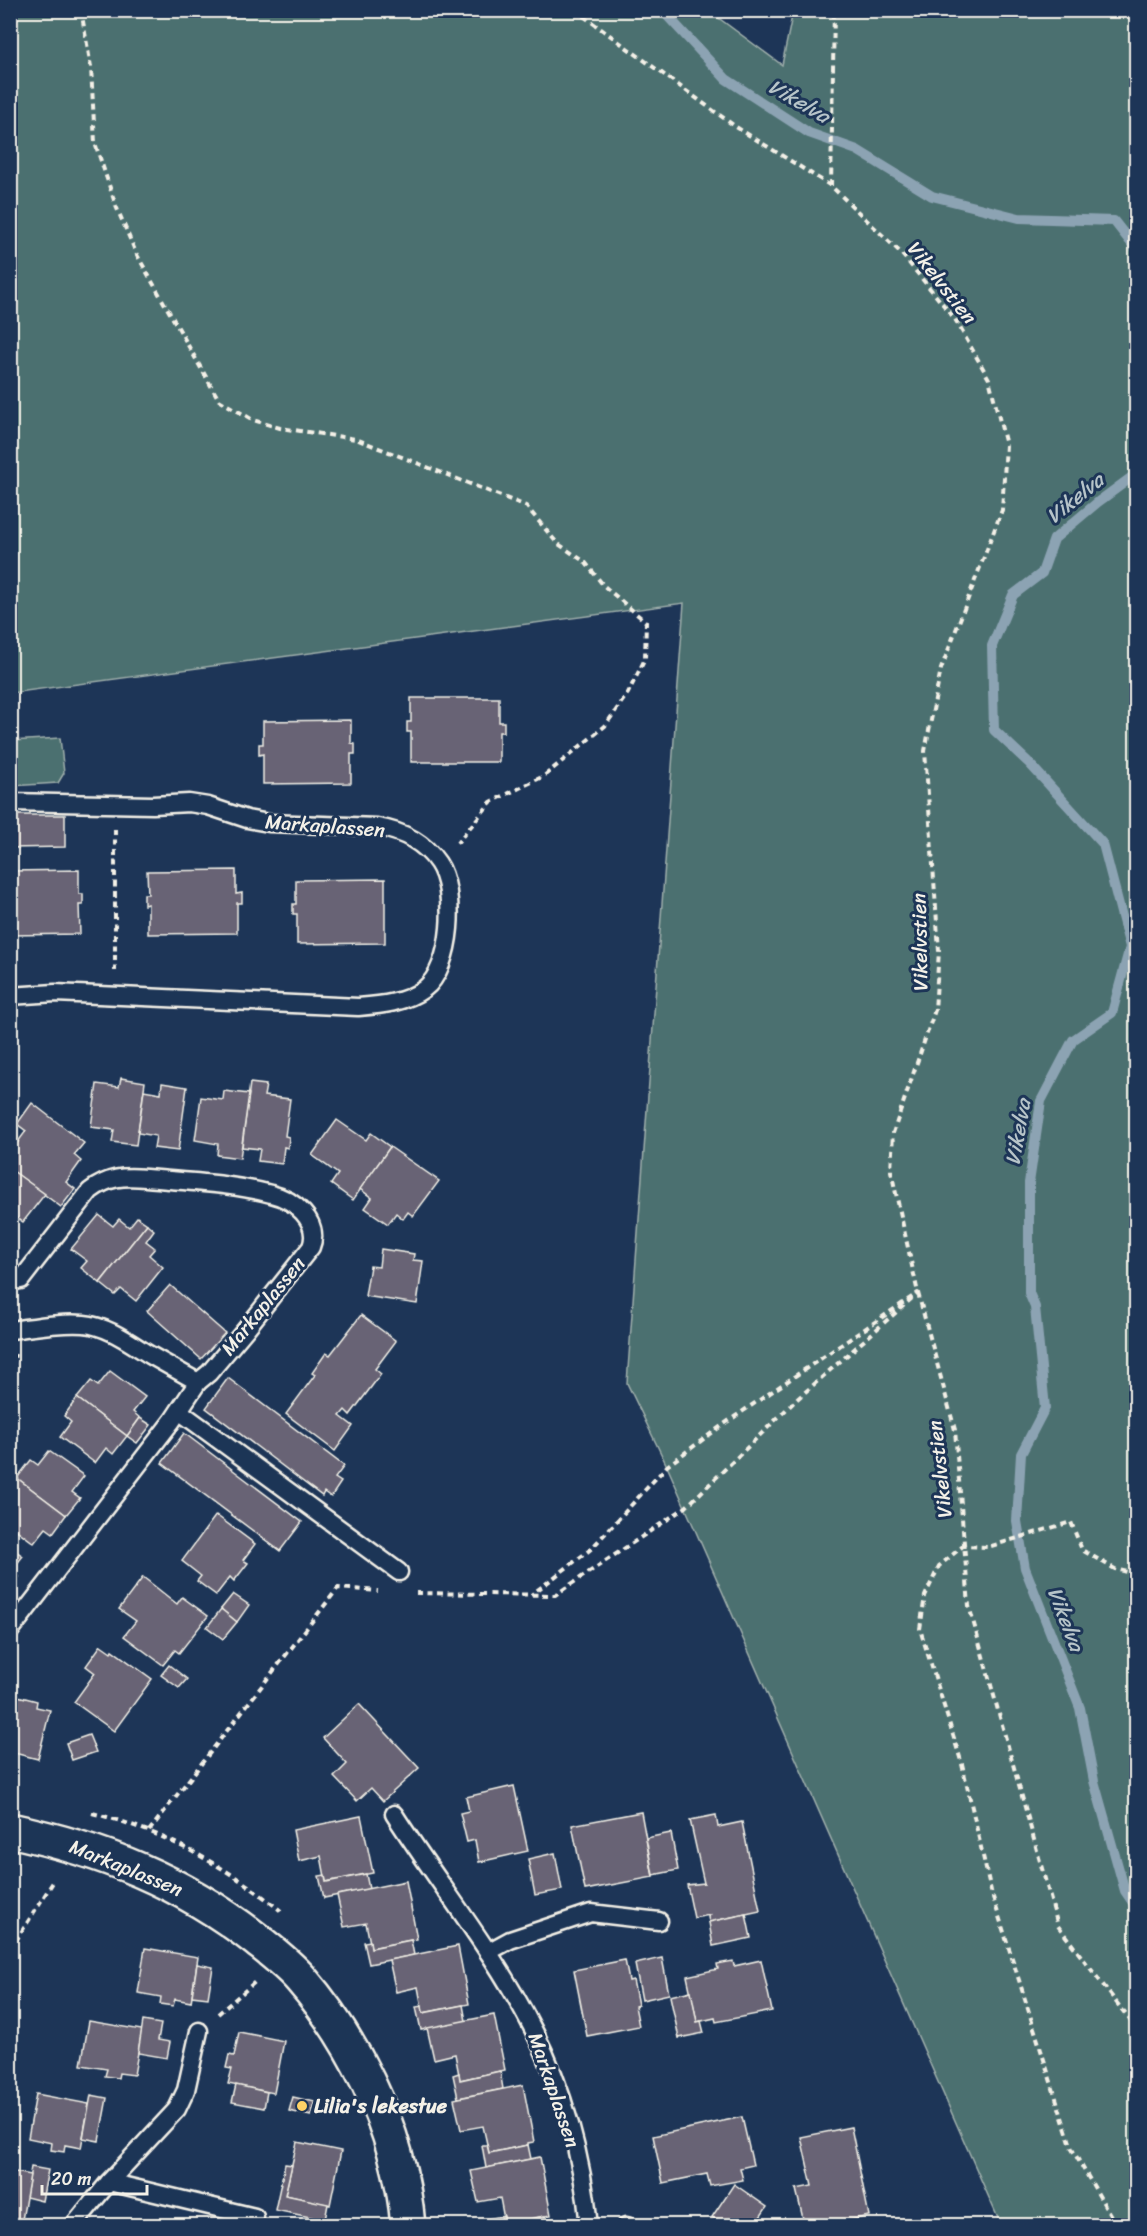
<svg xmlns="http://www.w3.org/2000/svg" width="1147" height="2236" viewBox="0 0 1147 2236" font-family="Sriracha,sans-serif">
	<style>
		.green { fill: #4c6f70; stroke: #a0b0ac; stroke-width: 1.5 }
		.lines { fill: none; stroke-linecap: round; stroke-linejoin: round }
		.stream { stroke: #8ca3b3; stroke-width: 10 }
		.building { fill: #686474; stroke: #f4f1e8; stroke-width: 1.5 }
		.lane-casing { stroke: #f4f1e8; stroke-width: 21 }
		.secondary-casing { stroke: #f4f1e8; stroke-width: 38 }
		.path { stroke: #f4f1e8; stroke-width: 4; stroke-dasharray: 6 4.5; stroke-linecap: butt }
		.lane { stroke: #1d3557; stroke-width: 16 }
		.secondary { stroke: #1d3557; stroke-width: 33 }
		.poi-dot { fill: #ffd166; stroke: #1d3557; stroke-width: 2 }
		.labels { text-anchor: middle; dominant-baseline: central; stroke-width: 6; stroke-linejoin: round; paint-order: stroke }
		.street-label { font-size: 20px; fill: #f4f1e8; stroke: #1d3557 }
		.poi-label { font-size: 20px; font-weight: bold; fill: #f4f1e8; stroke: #1d3557; text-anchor: start }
		.water-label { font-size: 21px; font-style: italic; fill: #b7c4c9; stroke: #1d3557 }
	</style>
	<rect width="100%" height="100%" fill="#1d3557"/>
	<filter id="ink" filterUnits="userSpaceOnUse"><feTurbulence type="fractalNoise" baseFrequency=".0167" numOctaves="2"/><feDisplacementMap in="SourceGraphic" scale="12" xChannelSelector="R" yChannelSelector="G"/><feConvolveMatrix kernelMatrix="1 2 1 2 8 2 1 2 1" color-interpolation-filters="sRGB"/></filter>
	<g filter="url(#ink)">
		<!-- green -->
		<g class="green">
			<path d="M10,11h699l73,54 11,-54h343v2214h-135l-334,-759 -40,-83 57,-780 -673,90z"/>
			<path d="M60,738l4,35 -6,10 -47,3v-45z"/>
		</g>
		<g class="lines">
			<!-- stream -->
			<g class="stream">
				<path d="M662,10l64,69 83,54 48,17 75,46 87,22 95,3 22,28"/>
				<path d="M1136,474l-38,28 -44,37 -12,34 -29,22 -21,51 2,84 34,32 75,82 27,103 -18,66 -39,27 -32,61 -12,82v110l6,14 10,101 -24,46 -4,67 8,47 55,140 14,73 31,110 11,16"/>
			</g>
		</g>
		<!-- building -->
		<g class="building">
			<path d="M411,698h88v24h5v10h-5v30h-88v-30h-4v-10h4z"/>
			<path d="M351,720v23l4,1v10h-4v29l-88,1v-30l-4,1v-11h4v-23z"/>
			<path d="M10,815h55v32l-55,1z"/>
			<path d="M79,870v24h4v11h-4l1,29 -70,1v-64z"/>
			<path d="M236,870v24l6,-1v10h-5v30l-89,1v-30l-4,1v-11h4l-1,-23z"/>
			<path d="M385,879v64l-88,1v-30h-4v-10h3v-24z"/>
			<path d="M121,1078l24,4 -9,63 -24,-3 2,-12 -23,-3 6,-43 22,3z"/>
			<path d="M162,1083l25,4 -9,64 -24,-3 2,-12 -18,-3 6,-43 17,3z"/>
			<path d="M250,1083l16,2 -2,11 26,3 -5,37 4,1 -1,11 -4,-1 -2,17 -24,-3 2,-12 -18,-2z"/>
			<path d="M224,1091l25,3 -9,64 -23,-3 1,-11 -23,-4 6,-43 22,3z"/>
			<path d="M32,1103l52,40 -10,12 7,6 -15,21 9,7 -14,18 -51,-38v-20l2,1 14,-19 -9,-7z"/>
			<path d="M337,1120l29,20 5,-7 19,14 -37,53 -22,-16 7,-10 -26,-19z"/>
			<path d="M390,1147l49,34 -26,35 -5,-4 -5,7 -7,-6 -8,11 -23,-16 7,-10 -12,-9z"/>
			<path d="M10,1169l35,25 -22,28 -13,-9z"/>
			<path d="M99,1215l14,11 6,-7 10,8 8,-10 10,7 -47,59 -19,-15 6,-7 -16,-12z"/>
			<path d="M147,1224l7,6 -8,11 9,7 -6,7 14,12 -27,34 -15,-12 -6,6 -15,-12z"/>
			<path d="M381,1249l33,5 -1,6 10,1 -6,43 -52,-8 5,-30 9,1z"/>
			<path d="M170,1285l55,48 -24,26 -54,-48z"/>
			<path d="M361,1315l35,26 -21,28 6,5 -31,41 -5,-5 -5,6 13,10 -18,25 -49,-37 29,-39 -3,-2 14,-20 4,2z"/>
			<path d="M110,1371l35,26 -12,15 7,6 -13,18 -50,-38 14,-17 7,5z"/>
			<path d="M228,1378l116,88 -9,12 6,4 -10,15 -7,-5 -2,4 -116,-88z"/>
			<path d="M77,1398l50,38 -14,18 -7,-6 -11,15 -35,-26 11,-15 -7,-6z"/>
			<path d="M140,1418l11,7 -14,18 -10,-7z"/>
			<path d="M184,1433l118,89 -22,29 -118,-88z"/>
			<path d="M49,1451l35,25 -12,16 8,6 -14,17 -49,-37 14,-18 7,5z"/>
			<path d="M17,1478l49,37 -13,18 -7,-5 -12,15 -24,-18v-38z"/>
			<path d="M216,1515l39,29 -12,16 5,3 -14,18 -4,-4 -14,18 -19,-14 4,-5 -19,-15z"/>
			<path d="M10,1547l13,9 -12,15 8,6 -9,12z"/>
			<path d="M143,1577l34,27 5,-7 26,19 -29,37 -4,-3 -12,15 -39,-29 12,-15 -17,-12z"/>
			<path d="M233,1594l16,11 -12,17 -16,-13z"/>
			<path d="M221,1609l16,13 -14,17 -16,-12z"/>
			<path d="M101,1645l10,7 1,-2 40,29 -38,52 -40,-29 21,-29 -9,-7z"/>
			<path d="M169,1665l18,14 -8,9 -18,-13z"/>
			<path d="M14,1695l23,6 -1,6 14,3 -12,49 -28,-7v-52l3,1z"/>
			<path d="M359,1704l60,64 -36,33 -12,-13 -14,13 -23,-24 13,-13 -24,-26z"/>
			<path d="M89,1735l7,17 -24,8 -6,-17z"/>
			<path d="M514,1786l14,65 -49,11 -4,-22 -8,2 -7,-29 9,-2 -3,-14z"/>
			<path d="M641,1812l12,65 -68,13 -13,-65z"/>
			<path d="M716,1815l2,12 24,-5 18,89 -51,11 -1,-5 2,-2 -16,3 -7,-33 17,-2 -14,-63z"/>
			<path d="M361,1816l12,57 -47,9 -5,-26 -22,5 -6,-31z"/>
			<path d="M671,1833l7,37 -25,5 -7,-37z"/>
			<path d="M555,1853l7,37 -27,5 -7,-36z"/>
			<path d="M366,1874l3,15 -45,9 -5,-22 6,-1 1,7z"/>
			<path d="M406,1881l11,58 -46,9 -5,-25 -22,4 -7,-32z"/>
			<path d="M746,1914l5,24 -38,8 -4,-24z"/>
			<path d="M411,1940l3,15 -45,9 -5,-22 6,-1 1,7z"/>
			<path d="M458,1946l11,58 -46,9 -5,-26 -22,5 -7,-32z"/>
			<path d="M145,1948l53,9 -7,45 -16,-3 -2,7 -13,-2 1,-7 -23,-4z"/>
			<path d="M662,1958l7,36 -27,6 -7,-36z"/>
			<path d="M625,1960l4,21 4,-1 5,25 -3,1 4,20 -52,10 -13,-66z"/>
			<path d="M761,1960l11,51 -56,11 -1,-4 -18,4 -10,-46 31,-7 -1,-5 16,-3 1,5z"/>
			<path d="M197,1964l16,3 -5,31 -16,-2z"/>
			<path d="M691,1991l6,31 4,-1 3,12 -25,5 -9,-42z"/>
			<path d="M463,2005l3,16 -45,9 -5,-23 6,-1 1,7z"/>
			<path d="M494,2015l11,55 -45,10 -5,-26 -21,5 -7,-31z"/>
			<path d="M89,2021l53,9 -8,45 -15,-2 -1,5 -13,-2 2,-7 -26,-4z"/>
			<path d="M143,2021l18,3 -3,16 12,2 -3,16 -29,-5z"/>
			<path d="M239,2032l45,9 -10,52 -46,-9 4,-15 -6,-1 3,-13 5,1z"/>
			<path d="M500,2071l3,18 -45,9 -5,-23 6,-2 1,7z"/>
			<path d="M236,2085l31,7 -3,16 -32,-6z"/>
			<path d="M523,2085l11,57 -6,1v2l-39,8 -6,-27 -22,4 -7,-31z"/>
			<path d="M36,2094l53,10 -8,44 -16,-3 -1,7 -13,-2 1,-7 -24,-5z"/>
			<path d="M91,2095l16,3 -8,43 -16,-3z"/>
			<path d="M293,2097l22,5 -4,14 -22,-5z"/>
			<path d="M742,2117l11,48 -13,3 3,12 -33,6 -3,-12 -44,9 -10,-47z"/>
			<path d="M851,2127l18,89 -47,10h-2l-1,-6 -15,3 -8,-34 16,-3 -11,-49z"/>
			<path d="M297,2142l44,9 -11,54 -45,-10z"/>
			<path d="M482,2145h5l2,8 39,-8 3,14 -45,9z"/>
			<path d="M540,2157l11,58 -46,9 -5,-26 -22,4 -7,-31z"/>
			<path d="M285,2164l7,1 -7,30 43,9 -3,16 -50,-10z"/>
			<path d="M31,2167l17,3 -6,31 -16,-4z"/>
			<path d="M10,2171l20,4 -8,45 -12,-2z"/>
			<path d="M734,2184l33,23 -13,19h-29l-13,-9z"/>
			<path d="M504,2216l1,8 40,-8 2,10h-48l-1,-9z"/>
			<path d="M498,2217l1,9h-21l-1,-5z"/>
		</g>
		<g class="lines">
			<!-- lane casing -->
			<g class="lane-casing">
				<g id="lane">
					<path d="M10,802l143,3 36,-2 19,3 39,13 22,4 108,4c24,4 47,15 61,36 19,28 15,104 -14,126 -19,14 -43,16 -66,18l-303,-14 -45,3"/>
					<path d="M10,1282l11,-2 69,-89c18,-14 33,-15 56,-13 41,4 85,5 125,16 22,5 50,27 40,53l-65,82 -37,44 -11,9"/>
					<path d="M10,1330c24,-3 50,-8 74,-6 24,2 46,19 66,31 16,9 32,18 48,27l-26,39 -162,210"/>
					<path d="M179,1411l220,161"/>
					<path d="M394,1814c46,72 101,139 139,215 30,58 50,131 56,197"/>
					<path d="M488,1952l22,-12 81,-27 68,8"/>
					<path d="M109,2182l146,35"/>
					<path d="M73,2226l36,-44 68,-73 9,-19 13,-59"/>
					<path d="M626,2226h1"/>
				</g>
			</g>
			<!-- secondary casing -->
			<g class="secondary-casing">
				<path id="secondary" d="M10,1830c93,20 172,51 247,110 15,12 31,24 44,39 27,31 49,66 67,103 21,44 36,94 40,144"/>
			</g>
			<!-- path -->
			<g class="path">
				<path d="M81,10l10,57 4,76 21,63 20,47 83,147 34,20 27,8 76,11 170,67 31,37 28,19 19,24 42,36 -1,37 -17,34 -23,33 -61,50 -53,26 -34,41"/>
				<path d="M575,10l161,117 95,59 69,66 55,67 34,60 17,66 -4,65 -61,159 -16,82 14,200 -4,59 -42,123 -2,38 27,122 37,137 14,176 89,320 78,102"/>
				<path d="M831,186l3,-176"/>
				<path d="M115,829v142"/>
				<path d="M10,1389l5,-35"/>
				<path d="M416,1593l139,2 131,-88 109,-106 123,-108 -194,131 -57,42 -76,83 -60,46"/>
				<path d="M92,1813c69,17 135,53 189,98"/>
				<path d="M149,1831l189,-243 40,3"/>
				<path d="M10,1950l45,-71"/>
				<path d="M218,2014l37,-32"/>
				<path d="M1114,2226l-2,-8 -40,-69 -81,-258 -29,-127 -42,-135 5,-33 14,-30 24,-20 25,1 83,-25 11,28 33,19 21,5"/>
			</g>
			<!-- lane -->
			<use href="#lane" class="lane"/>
			<!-- secondary -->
			<use href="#secondary" class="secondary"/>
		</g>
	</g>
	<!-- markers -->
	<circle class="poi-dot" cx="302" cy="2106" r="6"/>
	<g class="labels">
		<!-- street labels -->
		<g class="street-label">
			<text transform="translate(942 283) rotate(52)">Vikelvstien</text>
			<text transform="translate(325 826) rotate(4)">Markaplassen</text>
			<text transform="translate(920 942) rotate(-91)">Vikelvstien</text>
			<text transform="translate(263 1306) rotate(-51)">Markaplassen</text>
			<text transform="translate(940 1469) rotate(-96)">Vikelvstien</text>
			<text transform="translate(126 1868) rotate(22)">Markaplassen</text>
			<text transform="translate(554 2090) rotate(71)">Markaplassen</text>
		</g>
		<!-- poi labels -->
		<g class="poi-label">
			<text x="314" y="2106">Lilia's lekestue</text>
		</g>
		<!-- water labels -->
		<g class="water-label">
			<text transform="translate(799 101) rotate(30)">Vikelva</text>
			<text transform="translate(1075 498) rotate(-39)">Vikelva</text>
			<text transform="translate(1018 1132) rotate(-80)">Vikelva</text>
			<text transform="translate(1066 1619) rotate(69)">Vikelva</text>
		</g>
	</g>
	<!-- margin -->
	<rect width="1147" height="2236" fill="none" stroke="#1d3557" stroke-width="36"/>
	<rect x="18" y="18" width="1111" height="2200" fill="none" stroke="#f4f1e8" stroke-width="2" filter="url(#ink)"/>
	<!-- scale -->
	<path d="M42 2185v9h105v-9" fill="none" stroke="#f4f1e8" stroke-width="3"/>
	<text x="51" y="2185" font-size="18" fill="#f4f1e8" stroke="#1d3557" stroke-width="4.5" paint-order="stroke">20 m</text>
</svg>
